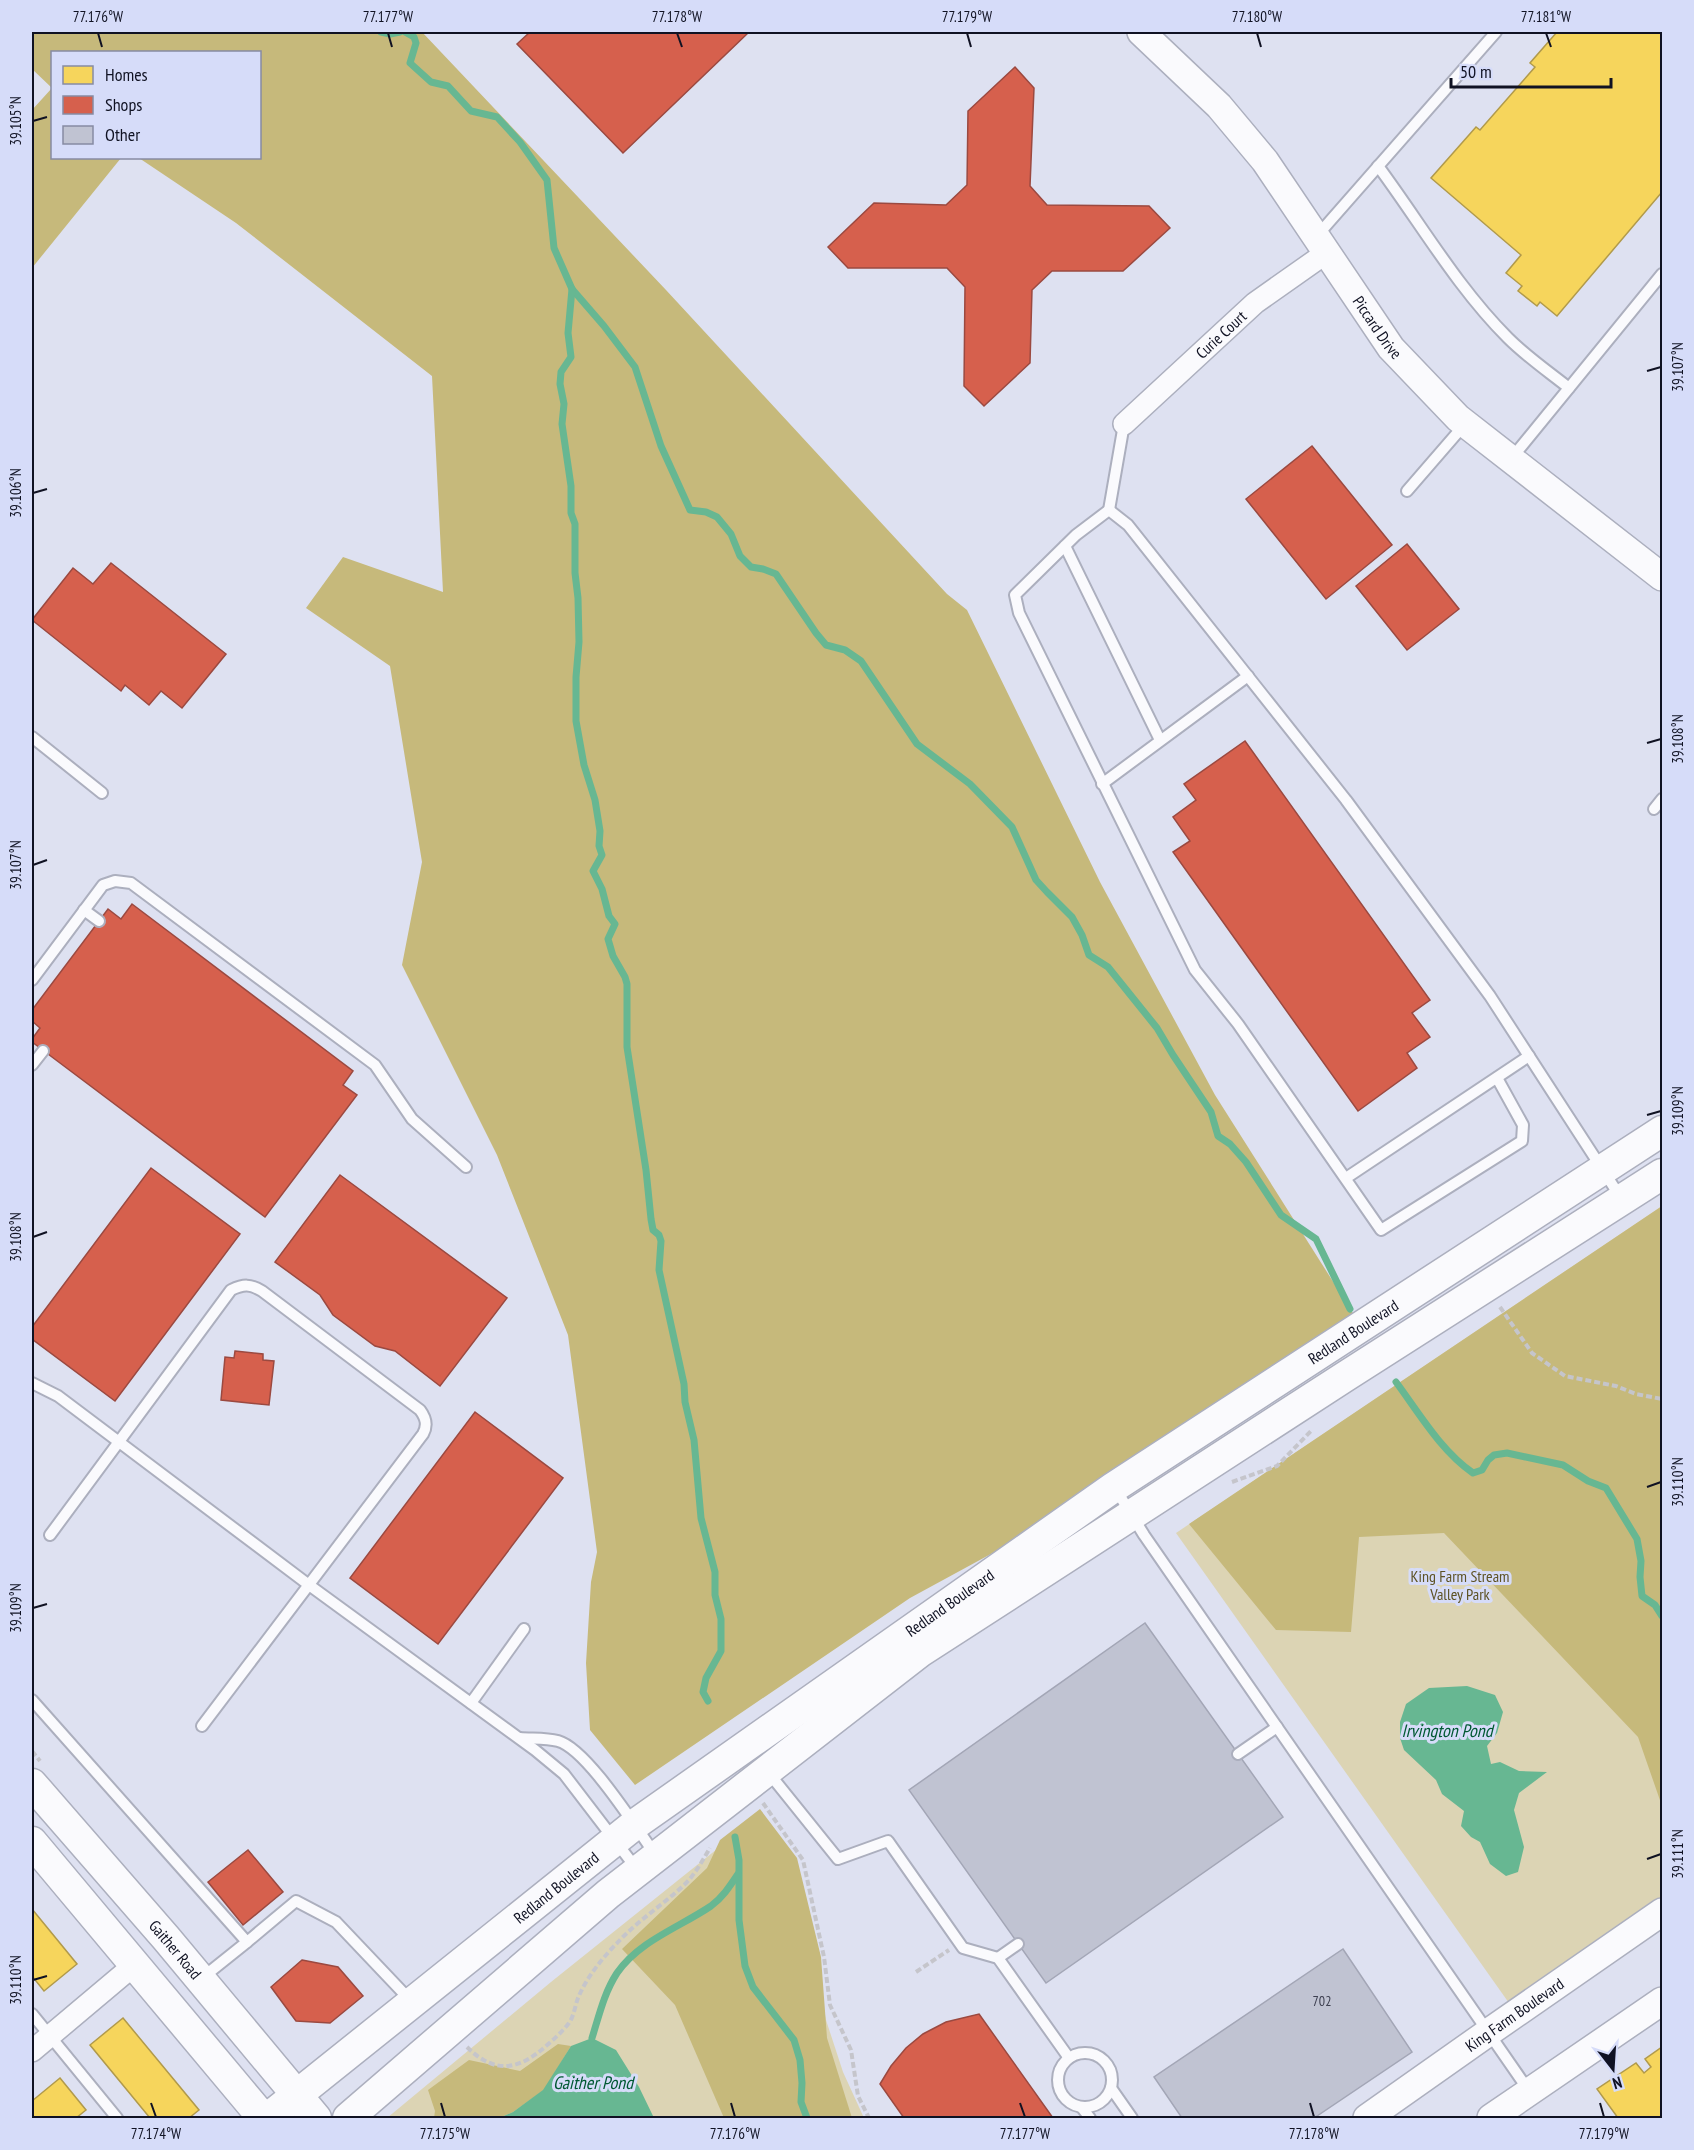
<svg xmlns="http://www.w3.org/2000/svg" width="1694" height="2150" viewBox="0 0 1694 2150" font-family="'PT Sans Narrow',sans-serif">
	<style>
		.green { fill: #dcd4b4 }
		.forest { fill: #c6b97b }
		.water { fill: #67b792 }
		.homes { fill: #f6d55c; stroke: #b19a4b; stroke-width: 1.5 }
		.shops { fill: #d6604d; stroke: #9b4940; stroke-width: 1.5 }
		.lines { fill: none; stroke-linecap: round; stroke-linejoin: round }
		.stream { stroke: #67b792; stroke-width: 7 }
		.building { fill: #c0c3d2; stroke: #a3a6b6; stroke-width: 1.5 }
		.service-casing { stroke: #acafbe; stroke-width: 14 }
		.minor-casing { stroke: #acafbe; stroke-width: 24 }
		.tertiary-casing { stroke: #acafbe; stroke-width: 30 }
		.secondary-casing { stroke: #acafbe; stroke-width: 33 }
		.path { stroke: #c5c5cb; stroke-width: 4; stroke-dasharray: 6 3; stroke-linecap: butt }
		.service { stroke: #fafafd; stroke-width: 10 }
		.minor { stroke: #fafafd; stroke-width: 21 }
		.tertiary { stroke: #fafafd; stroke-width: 27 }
		.secondary { stroke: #fafafd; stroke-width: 30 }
		.ticks { fill: none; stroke: #101223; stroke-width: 2 }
		.labels { text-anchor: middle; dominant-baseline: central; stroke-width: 6; stroke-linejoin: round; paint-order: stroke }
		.number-label { font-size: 14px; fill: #3c3e4f }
		.street-label { font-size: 16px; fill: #101223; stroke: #d6dcf9 }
		.park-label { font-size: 16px; fill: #5d5224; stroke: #d6dcf9 }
		.water-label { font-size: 18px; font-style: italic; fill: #005933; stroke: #d6dcf9 }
		.neatline { fill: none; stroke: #101223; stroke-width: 2 }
		.ticks-label { font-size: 15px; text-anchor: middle; fill: #101223 }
	</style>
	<rect width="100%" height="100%" fill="#dee1f1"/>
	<!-- green -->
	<g class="green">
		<path d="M1662,1206v692l-153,105 -333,-470z"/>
		<path d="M752,1821l49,67 25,132 17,52 21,46h-477l164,-136z"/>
	</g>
	<!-- forest -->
	<g class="forest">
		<path d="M32,32h390l244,258 281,304 20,16 133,272 115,213 148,234 -249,158 -204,111 -275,187 -45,-55 -4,-67 5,-81 6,-30 -29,-217 -71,-180 -95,-190 20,-103 -32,-196 -84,-58 37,-51 100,35 -11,-216 -196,-153 -97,-65h121v-106h-208v106h69l-89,110v-158l20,-22 -20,-19z"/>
		<path d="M1662,1206v600l-24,-69 -194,-204 -85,4 -8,95 -75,-2 -87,-106z"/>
		<path d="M760,1809l37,49 24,99 6,81 25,80h-128l-49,-113 -53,-56 85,-81 13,-28z"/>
		<path d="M558,2044l13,2 -27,44 -31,22 -14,6h-65l1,-7 -7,-21 41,-30 51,11z"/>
	</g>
	<!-- water -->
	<g class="water">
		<path d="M1467,1686l28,9 8,17 -6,21 -10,13 4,18 9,-2 19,9 28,1 -28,21 -5,17 10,37 -6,25 -12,4 -16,-12 -10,-22 -9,-5 -10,-11 3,-15 -22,-17 -6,-14 -32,-30 -4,-12v-16l6,-18 23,-16z"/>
		<path d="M592,2038l24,12 23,37 15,31h-155l14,-6 30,-22 28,-44z"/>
	</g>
	<!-- homes -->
	<g class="homes">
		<path d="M1557,32h105v160l-105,124 -17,-14 -3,4 -19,-15 4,-5 -16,-13 15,-18 -90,-77 45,-51 4,3 55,-63 -5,-4z"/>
		<path d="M32,1909l45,55 -33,27 -12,-15z"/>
		<path d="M123,2018l76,92 -10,8h-39l-60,-73z"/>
		<path d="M1662,2047v71h-44l-21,-29 39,-26 8,10 7,-6 -6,-8z"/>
		<path d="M60,2078l26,32 -10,8h-44v-17z"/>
	</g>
	<!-- shops -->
	<g class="shops">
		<path d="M530,32h219l-126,121 -106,-109z"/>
		<path d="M1015,67l19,21 -4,98 17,19 102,1 21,22 -47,43h-71l-20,19 -2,73 -46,43 -20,-20 1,-99 -18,-19h-99l-20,-21 46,-44 72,2 21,-20 1,-74z"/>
		<path d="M1312,446l80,99 -66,54 -80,-100z"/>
		<path d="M1407,544l52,65 -52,41 -51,-64z"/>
		<path d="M111,563l115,91 -44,54 -21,-17 -12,14 -24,-20 -4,6 -89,-71 41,-52 20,16z"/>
		<path d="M1245,741l185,259 -18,13 18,24 -23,16 10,15 -59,43 -185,-259 17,-11 -17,-24 23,-17 -12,-16z"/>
		<path d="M132,904l221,167 -10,14 14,10 -92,122 -233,-175v-3l8,-11 -8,-7v-11l76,-101 13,10z"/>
		<path d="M151,1168l89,66 -125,167 -83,-62v-12z"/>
		<path d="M340,1175l167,123 -67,88 -45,-35 -20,-5 -42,-31 -13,-20 -45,-33z"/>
		<path d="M235,1351l28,3v6l11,1 -5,44 -48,-5 4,-43 9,1z"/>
		<path d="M475,1412l88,66 -125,166 -88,-66z"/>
		<path d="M248,1850l35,42 -40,33 -35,-43z"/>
		<path d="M302,1960l36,7 25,29 -33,27 -34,-2 -25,-34z"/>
		<path d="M979,2014l74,104h-149l-24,-34 11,-18 15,-18 17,-14 23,-12z"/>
	</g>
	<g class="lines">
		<!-- stream -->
		<g class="stream">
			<path d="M381,32l9,2 10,-2"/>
			<path d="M405,32l9,5 2,6 -6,20 21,19 17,4 23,25 26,6 23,25 27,38 7,68 18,41 32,37 31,41 26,79 29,64 16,2 11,5 14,17 9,22 11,11 12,2 13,5 40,59 10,12 19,5 16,11 56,83 53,40 42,43 24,53 11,12 25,25 10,18 7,20 19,12 49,61 16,27 38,57 7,24 12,8 16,18 35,53 35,24 34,70"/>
			<path d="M572,289l-4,44 3,24 -10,15 -1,12 4,20 -2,20 9,62v27l4,11v49l3,25 1,44 -3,35v44l8,44 11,35 5,31 -1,15 3,9 -9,16 9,18 7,27 6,8 -7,15 5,17 12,21 2,7v63l19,123 5,49 2,11 6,5 2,6 -2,29 25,114 1,18 9,38 7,78 14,54v23l6,24v32l-15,27 -3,14 5,9"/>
			<path d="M1396,1382c23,31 45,69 77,91l9,-3 6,-10 6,-5 13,-2 56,12 25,16 18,7 31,51 4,22 -1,16 2,19 13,9 7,11"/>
			<path d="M735,1837l4,23v60l6,46 8,21 41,53 6,20 2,23 -1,19 6,16"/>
			<path d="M592,2038c7,-22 12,-45 25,-65 22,-32 63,-46 94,-67 12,-9 19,-20 27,-32"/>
		</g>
	</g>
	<!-- building -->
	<g class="building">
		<path d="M1145,1623l138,194 -237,166 -137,-193z"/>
		<path d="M1343,1949l69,103 -98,66h-132l-28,-41z"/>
	</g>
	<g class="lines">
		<!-- service casing -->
		<g class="service-casing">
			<g id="service">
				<path d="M1378,166c43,58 79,121 130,172 19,19 41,34 61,50"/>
				<path d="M1316,237l180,-205"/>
				<path d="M1511,459l151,-185"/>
				<path d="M1407,491l58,-67"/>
				<path d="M1109,510l15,-86"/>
				<path d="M1065,546l95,194"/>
				<path d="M32,737l70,56"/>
				<path d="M1102,784l146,-108"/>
				<path d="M1654,809l8,-10"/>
				<path d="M84,910l15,11"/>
				<path d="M32,980l71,-95 12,-4 16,2 244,182 37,54 54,48"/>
				<path d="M32,1065l11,-14"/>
				<path d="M1497,1078l26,47 -1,16 -141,89 -143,-206 -43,-54 -176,-357 -4,-18 61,-60 33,-25 19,15 218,275 144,196 131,202"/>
				<path d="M1346,1178l183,-122"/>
				<path d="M32,1383l26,13 251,189 226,165 29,24 72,94"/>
				<path d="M1115,1488l29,47 385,556"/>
				<path d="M50,1535l181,-245c13,-6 19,-6 31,1l158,119c6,8 8,15 3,24l-221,292"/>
				<path d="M32,1700l215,242 -45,36"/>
				<path d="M471,1703l53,-74"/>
				<path d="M520,1738c12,1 26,0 38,3 29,8 78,87 97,113"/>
				<path d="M1238,1754l39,-27"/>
				<path d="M768,1772l70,87 50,-18 75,107 35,10 71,100"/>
				<path d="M247,1942l49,-41 40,21 75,79"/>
				<path d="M998,1958l20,-14"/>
				<path d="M32,2014l85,104"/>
				<circle cx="1085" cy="2080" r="27"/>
				<path d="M1111,2088l21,30"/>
				<path d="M1082,2108l8,10"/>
			</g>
		</g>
		<!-- minor casing -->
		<g class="minor-casing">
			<g id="minor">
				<path id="s1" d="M1124,424l131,-121 71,-50"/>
				<path d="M32,2051l101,-85"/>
			</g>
		</g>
		<!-- tertiary casing -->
		<g class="tertiary-casing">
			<g id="tertiary">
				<path id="s2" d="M1141,32l78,74 46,55 126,187 67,70 204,159"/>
				<path id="s3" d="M1367,2118l122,-86 173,-120"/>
				<path d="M1491,2118l171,-117"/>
			</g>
		</g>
		<!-- secondary casing -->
		<g class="secondary-casing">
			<g id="secondary">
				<path id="s4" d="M32,1784l134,154 150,180"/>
				<path d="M32,1842l231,276"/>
				<path id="s5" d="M268,2118l366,-293 480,-338 548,-356"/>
				<path d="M348,2118l260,-224 312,-242 426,-276 316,-202"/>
			</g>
		</g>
		<!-- path -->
		<g class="path">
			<path d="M1500,1307l32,46 33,23 51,10 20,8 26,5"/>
			<path d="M1232,1482l45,-16 35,-36"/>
			<path d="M32,1751l8,10"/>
			<path d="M763,1803l40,57 21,97 6,48 21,45 7,46 11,22"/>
			<path d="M916,1972l33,-22"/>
			<path d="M467,2047c28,28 52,23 79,-1 8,-7 16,-14 23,-23 5,-7 6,-17 9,-25 9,-22 27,-43 43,-59 19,-20 43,-35 63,-54 11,-10 18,-24 26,-37"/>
		</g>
		<!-- service -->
		<use href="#service" class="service"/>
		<!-- minor -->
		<use href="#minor" class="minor"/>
		<!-- tertiary -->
		<use href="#tertiary" class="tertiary"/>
		<!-- secondary -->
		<use href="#secondary" class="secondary"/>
	</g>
	<!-- ticks -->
	<path class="ticks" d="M98,33l4,14M388,33l4,14M677,33l5,14M967,33l4,14M1257,33l4,14M1546,33l5,14M33,121l14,-4M1647,371l14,-4M33,493l14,-4M1647,743l14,-4M33,865l14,-5M1647,1115l14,-4M33,1237l14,-5M1647,1487l14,-5M33,1608l14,-4M1647,1859l14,-5M33,1980l14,-4M151,2103l5,14M441,2103l4,14M731,2103l4,14M1020,2103l5,14M1310,2103l4,14M1600,2103l4,14"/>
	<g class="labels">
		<!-- number labels -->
		<g class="number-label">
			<text x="1322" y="2001">702</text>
		</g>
		<!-- street labels -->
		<g class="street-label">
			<text stroke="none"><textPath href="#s2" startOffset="380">Piccard Drive</textPath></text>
			<text stroke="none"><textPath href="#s1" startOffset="132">Curie Court</textPath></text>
			<text stroke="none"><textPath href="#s5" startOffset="1341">Redland Boulevard</textPath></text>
			<text stroke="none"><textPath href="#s5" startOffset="855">Redland Boulevard</textPath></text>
			<text stroke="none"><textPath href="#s5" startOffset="369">Redland Boulevard</textPath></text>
			<text stroke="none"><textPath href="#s4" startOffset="219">Gaither Road</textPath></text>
			<text stroke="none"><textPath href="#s3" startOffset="180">King Farm Boulevard</textPath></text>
		</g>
		<!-- park labels -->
		<g class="park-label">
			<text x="1460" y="1576">King Farm Stream<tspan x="1460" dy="18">Valley Park</tspan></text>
		</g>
		<!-- water labels -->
		<g class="water-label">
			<text x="1447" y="1730">Irvington Pond</text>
			<text x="593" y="2082">Gaither Pond</text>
		</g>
	</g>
	<!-- border -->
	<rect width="1694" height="2150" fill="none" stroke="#d6dcf9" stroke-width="66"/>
	<!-- legend -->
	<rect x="51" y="51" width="210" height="108" fill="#d6dcf9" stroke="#878ba3" stroke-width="1.5"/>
	<rect x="63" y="66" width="30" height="18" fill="#f6d55c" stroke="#878ba3" stroke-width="1.5"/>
	<text x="105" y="81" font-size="18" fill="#101223">Homes</text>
	<rect x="63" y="96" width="30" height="18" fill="#d6604d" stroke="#878ba3" stroke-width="1.5"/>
	<text x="105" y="111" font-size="18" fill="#101223">Shops</text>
	<rect x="63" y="126" width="30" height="18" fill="#c0c3d2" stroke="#878ba3" stroke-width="1.5"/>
	<text x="105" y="141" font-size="18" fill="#101223">Other</text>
	<!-- north arrow -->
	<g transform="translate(1613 2069) rotate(163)" stroke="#d6dcf9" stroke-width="4.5" paint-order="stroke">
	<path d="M0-4.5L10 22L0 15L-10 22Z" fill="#101223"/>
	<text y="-9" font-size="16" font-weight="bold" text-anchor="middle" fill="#101223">N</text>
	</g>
	<!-- scale -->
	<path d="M1451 78v9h160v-9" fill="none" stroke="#101223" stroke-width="3"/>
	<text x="1460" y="78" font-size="18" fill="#101223" stroke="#d6dcf9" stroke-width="4.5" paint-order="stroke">50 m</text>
	<rect x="33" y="33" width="1628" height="2084" class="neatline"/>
	<g class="ticks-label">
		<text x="98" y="22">77.176°W</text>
		<text x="388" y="22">77.177°W</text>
		<text x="677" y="22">77.178°W</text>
		<text x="967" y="22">77.179°W</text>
		<text x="1257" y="22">77.180°W</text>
		<text x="1546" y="22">77.181°W</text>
		<text transform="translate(16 121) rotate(-90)" y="5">39.105°N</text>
		<text transform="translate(1678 367) rotate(-90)" y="5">39.107°N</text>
		<text transform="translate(16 493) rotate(-90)" y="5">39.106°N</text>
		<text transform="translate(1678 739) rotate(-90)" y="5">39.108°N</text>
		<text transform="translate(16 865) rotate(-90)" y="5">39.107°N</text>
		<text transform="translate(1678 1111) rotate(-90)" y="5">39.109°N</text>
		<text transform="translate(16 1237) rotate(-90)" y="5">39.108°N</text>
		<text transform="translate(1678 1482) rotate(-90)" y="5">39.110°N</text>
		<text transform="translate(16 1608) rotate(-90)" y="5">39.109°N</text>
		<text transform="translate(1678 1854) rotate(-90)" y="5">39.111°N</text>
		<text transform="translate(16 1980) rotate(-90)" y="5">39.110°N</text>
		<text x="156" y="2139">77.174°W</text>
		<text x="445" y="2139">77.175°W</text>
		<text x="735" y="2139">77.176°W</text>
		<text x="1025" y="2139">77.177°W</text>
		<text x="1314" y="2139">77.178°W</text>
		<text x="1604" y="2139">77.179°W</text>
	</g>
</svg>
